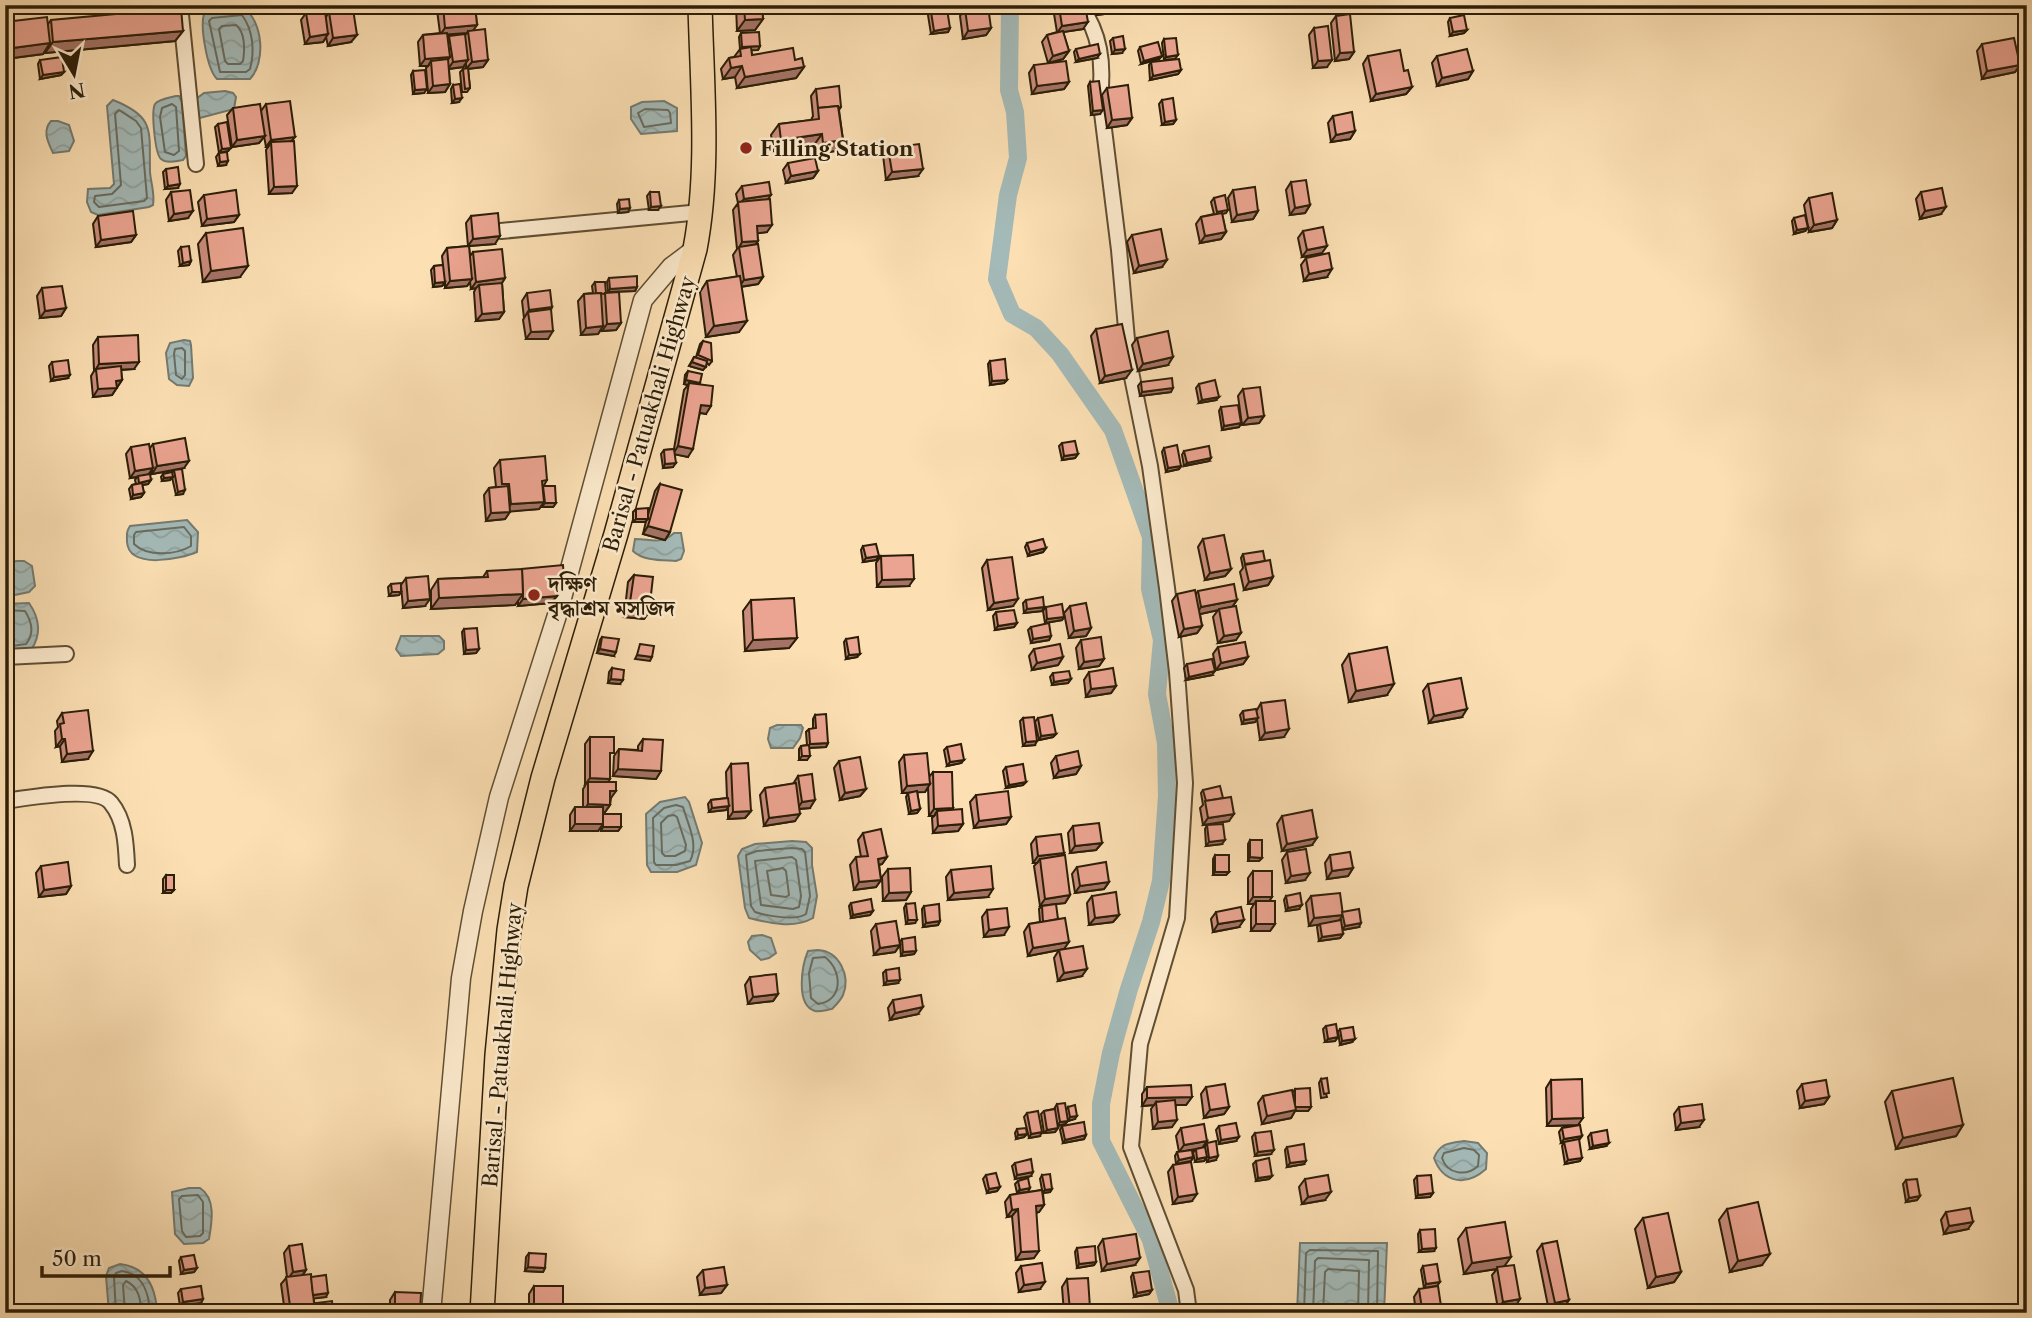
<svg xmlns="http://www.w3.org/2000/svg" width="2032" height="1318" viewBox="0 0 2032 1318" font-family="'Libre Caslon Text','Noto Serif Bengali',serif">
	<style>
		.water { fill: url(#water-waves); stroke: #747b71; stroke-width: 2 }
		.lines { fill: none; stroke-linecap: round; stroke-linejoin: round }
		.shore { stroke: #686c60; stroke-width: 2 }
		.canal { stroke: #a4bab8; stroke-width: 18 }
		.minor-casing { stroke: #5f4e32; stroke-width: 18 }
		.tertiary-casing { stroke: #5f4e32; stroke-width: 21 }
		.trunk-casing { stroke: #2b1d07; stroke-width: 26 }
		.minor { stroke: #fdebce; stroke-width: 14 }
		.tertiary { stroke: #fdebce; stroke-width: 18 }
		.trunk { stroke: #fce0b4; stroke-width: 23 }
		.wall { fill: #ca8d7d; stroke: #2b1d07; stroke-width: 2; fill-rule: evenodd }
		.shaded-wall { fill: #a47366; stroke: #2b1d07; stroke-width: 2 }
		.building { fill: #eba491; stroke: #2b1d07; stroke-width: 2 }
		.poi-dot { fill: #8f2418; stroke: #fdebce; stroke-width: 2.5 }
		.labels { text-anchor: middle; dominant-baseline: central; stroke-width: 5; stroke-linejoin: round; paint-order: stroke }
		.poi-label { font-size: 21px; font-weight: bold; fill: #2b1d07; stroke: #fdebce; text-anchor: start }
		.street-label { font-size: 21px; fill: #2b1d07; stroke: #fdebce }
	</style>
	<defs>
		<pattern id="water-waves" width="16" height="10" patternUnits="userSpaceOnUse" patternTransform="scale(1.75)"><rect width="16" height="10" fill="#a4bab8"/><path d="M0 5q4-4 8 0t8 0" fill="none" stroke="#8d9f9d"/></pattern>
	</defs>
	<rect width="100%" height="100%" fill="#fce0b4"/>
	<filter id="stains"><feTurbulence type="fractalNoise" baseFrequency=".00286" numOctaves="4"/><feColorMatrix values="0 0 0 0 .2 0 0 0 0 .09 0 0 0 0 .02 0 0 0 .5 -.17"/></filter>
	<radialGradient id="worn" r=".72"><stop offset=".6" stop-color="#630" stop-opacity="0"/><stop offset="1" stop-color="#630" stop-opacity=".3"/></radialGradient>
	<!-- water -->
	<g class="water">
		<path d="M244,8c19,14 22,54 6,71h-33c-10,-10 -17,-52 -13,-65z"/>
		<path d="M225,91l8,2 3,4 -2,12 -38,10v-20l8,-6z"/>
		<path d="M176,96h3l3,6 4,54 -3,4c-7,1 -16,4 -22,-1 -6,-5 -10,-48 -6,-55 4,-5 14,-6 21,-8z"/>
		<path d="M113,100c43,17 36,31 37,72 1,12 5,21 3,33l-4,2 -51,8 -7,-3 -4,-10 1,-13 22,-1 4,-4 -7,-78z"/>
		<path d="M664,101l13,7v23l-36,3 -10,-15v-12l11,-5z"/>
		<path d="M51,121h7l11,4 5,16 -5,10 -16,2c-5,-11 -11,-22 -2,-32z"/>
		<path d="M184,340l6,1 1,4 2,33 -4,8 -12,-1 -8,-6 -3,-26 4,-10z"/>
		<path d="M187,520l11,12 -1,20c-16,7 -68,18 -70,-10 0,-7 -1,-10 3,-16z"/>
		<path d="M674,533h7l3,18 -3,8 -5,2c-14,-1 -33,0 -43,-10l2,-12c16,0 26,6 39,-6z"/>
		<path d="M18,561h6l8,5 3,20 -6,6 -24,5v-35z"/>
		<path d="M29,603c11,16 13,31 2,47l-26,4v-50z"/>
		<path d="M401,636h38l5,5v8l-6,5 -37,2 -5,-7z"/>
		<path d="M777,725h24l2,3 -3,10 -7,10h-22l-3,-9 2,-11z"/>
		<path d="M685,797l4,5 13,41 -6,22 -19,7h-26l-4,-7 -1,-51 14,-12z"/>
		<path d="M792,841l14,1 6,6v17l5,31 -4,22c-19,11 -44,5 -64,0l-4,-10 -7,-52 4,-7 13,-5z"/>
		<path d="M762,935l9,3 5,15 -7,5 -8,2 -11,-10 -2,-8 4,-6z"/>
		<path d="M818,950c21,1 33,26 25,45 -2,5 -7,10 -11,14 -6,1 -12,3 -17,2 -20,-6 -13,-46 -7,-60z"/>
		<path d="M1464,1141l14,2 9,10 -1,16c-20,18 -43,14 -52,-11 6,-15 15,-15 30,-17z"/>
		<path d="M189,1188h11c16,10 12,34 9,51l-6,4 -19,1 -9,-10 -3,-42z"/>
		<path d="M1300,1243h87l-3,70h-87z"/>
		<path d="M120,1264c27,3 36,24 37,49h-48l-3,-37 3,-8z"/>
	</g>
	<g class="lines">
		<!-- shore -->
		<g class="shore">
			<path d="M242,15c11,15 13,36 8,54l-4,3h-26l-11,-51 3,-3z"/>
			<path d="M236,25c9,7 9,24 7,36l-3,3h-12l-3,-3 -6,-32 3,-3z"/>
			<path d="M172,104l4,3 3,44 -5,4 -9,-3 -5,-35 2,-9z"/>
			<path d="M645,109l23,1 2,3 1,10 -27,4 -6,-14z"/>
			<path d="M119,110l17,11 5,7 6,70 -3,3 -45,6 -5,-5 1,-6 17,-2 9,-9 -6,-71z"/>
			<path d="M182,348l3,3v24l-3,4 -6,-4 -2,-21 1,-5z"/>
			<path d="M184,527l7,9v10c-15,9 -44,11 -57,-2v-9l2,-3z"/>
			<path d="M5,610l20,1c7,11 10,22 1,33l-21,3"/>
			<path d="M676,805l7,2c5,18 16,37 7,54l-14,4h-20l-2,-3 -1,-44 11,-10z"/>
			<path d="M674,815l3,2 9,28 -1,6 -10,5h-10l-3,-3 -1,-30 7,-7z"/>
			<path d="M792,848l10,1 3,3 5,44 -4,18c-10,7 -39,2 -51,-2l-4,-6 -5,-51 11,-4z"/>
			<path d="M792,857l4,3 5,36 -2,11 -6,2 -32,-4 -6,-44z"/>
			<path d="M783,868l3,3 3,24 -3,2 -15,-2 -4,-24z"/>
			<path d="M825,957c18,14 18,44 -7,47l-7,-6 -2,-25 4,-15z"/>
			<path d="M1464,1148l10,2 5,5 -1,11c-12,11 -31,8 -36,-8l2,-5z"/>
			<path d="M198,1195l5,7v31l-3,3 -14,1 -4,-6 -3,-32 3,-3z"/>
			<path d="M116,1313l-2,-36 2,-4 6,-2c22,3 27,23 28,42"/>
			<path d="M125,1313l-2,-28 3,-4c13,6 15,19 15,32"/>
			<path d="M1304,1313l2,-60 4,-3 68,1 -1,62"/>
			<path d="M1313,1313l2,-52 3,-3 51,2 -1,53"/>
			<path d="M1323,1313l2,-41 3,-3 31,2 -1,42"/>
		</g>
		<!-- canal -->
		<path class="canal" d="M1010,5l-1,85 6,22 3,46 -10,37 -11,84 15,35 24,14 24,26 53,76 38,107 -1,52 12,51 -5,54 9,49 1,53 -6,85 -10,41 -22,67 -18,64 -10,51v37l50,99 20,73"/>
		<!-- minor casing -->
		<g class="minor-casing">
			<g id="minor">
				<path d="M180,5l16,159"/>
				<path d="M1080,5c20,28 24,58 20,92l19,153 10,112 21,104 17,122 10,84 8,111 -8,135 -37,126 -9,103 55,143 3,23"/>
				<path d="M501,231l200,-19"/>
				<path d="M5,657l61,-3"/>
				<path d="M5,801c22,-3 92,-16 106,2 14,17 15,41 16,62"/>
			</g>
		</g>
		<!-- tertiary casing -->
		<g class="tertiary-casing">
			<path id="tertiary" d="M431,1313l30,-335 12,-67 26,-114 60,-188 84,-309 28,-33 24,-18"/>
		</g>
		<!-- trunk casing -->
		<g class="trunk-casing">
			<path id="trunk" d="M482,1313l15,-258 12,-125 7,-44 27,-108 73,-244 79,-285c15,-79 7,-163 5,-244"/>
		</g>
		<!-- minor -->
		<use href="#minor" class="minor"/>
		<!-- tertiary -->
		<use href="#tertiary" class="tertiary"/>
		<!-- trunk -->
		<use href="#trunk" class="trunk"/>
	</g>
	<!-- wall -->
	<g class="wall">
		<path d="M441,5h34l2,20 -4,5 15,30 -5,7 -15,2 2,19 -3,4h-5l-2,-20 3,-3 3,-1v-4l-3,3 -14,2 1,15 -5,8 -17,1 -2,-25 2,-2h-8l-2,-24 5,-7 17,-2 -3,-23zM467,33l-2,2 -16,1 -1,2 -1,-3z"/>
		<path d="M736,5h26l1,14 -8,11 -18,1z"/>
		<path d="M1095,5h19l1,4 -3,4 -15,2z"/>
		<path d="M1059,7l24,22 -20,3 6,19 -6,8 -15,4 -6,-21 5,-7 10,-3 -3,-18z"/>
		<path d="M965,9l26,19 -5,7 -23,4 -3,-23z"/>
		<path d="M329,12l22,30 -23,4 -2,-9 -3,5 -18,2 -4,-24 5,-7 20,4z"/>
		<path d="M931,12l19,16 -2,4 -17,2 -3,-19z"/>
		<path d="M1336,16l18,36 -5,7 -14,2 -4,-38z"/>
		<path d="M1450,18l17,12 -3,3 -14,3 -2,-14z"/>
		<path d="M51,20l132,11 -8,10 -130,12v-2l-2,3 -38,5v-37l43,2z"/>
		<path d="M1314,28l13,39 -14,1 -4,-33z"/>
		<path d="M741,33l19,13 -2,4h-7l1,5 43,5 9,7 -8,11 -59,10 -2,-11 -12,2 -2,-10 8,-11 5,-1 6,-8 -1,-12z"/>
		<path d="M1113,38l9,15 -10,1 -2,-13z"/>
		<path d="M1164,39l11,20 -11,1 -2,-17z"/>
		<path d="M1982,44l38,21 -5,7 -33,7 -5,-28z"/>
		<path d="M1140,47l22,9 -3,3 -18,5 -3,-13z"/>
		<path d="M1076,49l21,9 -21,4 -2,-10z"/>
		<path d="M1368,56l44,31 -6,7 -35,7 -8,-37z"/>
		<path d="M1437,56l36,15 -5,8 -31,7 -5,-23z"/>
		<path d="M40,60l24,12 -3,3 -21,4 -2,-15z"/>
		<path d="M1151,62l30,8 -3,4 -28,6 -1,-15z"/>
		<path d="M1034,65l35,17 -5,7 -32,5 -3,-21z"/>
		<path d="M413,71l11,22 -11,1 -2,-19z"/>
		<path d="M1090,82l10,32 -9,1 -3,-29z"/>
		<path d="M453,85l6,17 -7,1 -1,-14z"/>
		<path d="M1107,88l25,30 -5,7 -20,3 -5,-33z"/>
		<path d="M816,89l25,18 -2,3 4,30 -8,11 -20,3 -1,-9 -40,6 -3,-16 8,-11 32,-4 2,-4 -2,-20z"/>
		<path d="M1162,100l14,20 -3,4 -11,1 -3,-21z"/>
		<path d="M266,104l26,37v52l-23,1 -3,-44 2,-3h-2l-2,-11 -5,7 -27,4 -5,-32 6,-7 28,3z"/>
		<path d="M1333,116l22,15 -5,8 -19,3 -3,-19z"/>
		<path d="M218,124l10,27 -9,2 -4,-26z"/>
		<path d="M888,148l30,28 -32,4 -3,-25z"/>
		<path d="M219,153l7,12 -8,1 -2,-9z"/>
		<path d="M788,163l30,8 -5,7 -27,5 -3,-13z"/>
		<path d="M166,169l12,19 -13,1 -2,-17z"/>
		<path d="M1291,182l19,23 -5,8 -15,2 -4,-25z"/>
		<path d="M742,186l26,13 -1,33 -10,1 1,8 -3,4 8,32 -5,7 -17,3 -2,45 -33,5 -6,-45 7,-11 30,-4 -4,-22 4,-6 -4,-39 5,-7 -2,-9z"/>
		<path d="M1233,190l25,21 -5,8 -21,3 -4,-24z"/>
		<path d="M171,192l17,26 -19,3 -3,-21z"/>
		<path d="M650,192l8,18h-9l-2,-14z"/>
		<path d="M1921,192l20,22 -21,5 -4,-20z"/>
		<path d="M204,195l35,20 -5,7 -32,4 -4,-24z"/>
		<path d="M1214,198l14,12 -2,3 -4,1 4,18 -5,7 -21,4 -4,-19 5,-7 13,-3 -3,-12z"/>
		<path d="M1809,198l28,22 -5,8 -23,4 -5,-27z"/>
		<path d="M619,200l9,12 -10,1 -1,-9z"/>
		<path d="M98,216l38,19 -5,7 -35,5 -3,-23z"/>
		<path d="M471,216l24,28 -26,2 1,10 3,-4 32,26 -3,5 2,29 -5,7 -23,2 -2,-29 2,-4 -5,1 -1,-7 -3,4 -22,2v-5l-3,3 -9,1 -2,-17 3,-4 9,-1 -1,-9 5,-8 21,-2 -2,-23z"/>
		<path d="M1794,218l11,13 -11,3 -2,-13z"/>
		<path d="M1303,231l19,22 -20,4 -4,-19z"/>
		<path d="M206,233l34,44 -37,5 -5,-38z"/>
		<path d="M1132,235l30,32 -28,6 -7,-31z"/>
		<path d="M181,247l10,14 -2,4 -9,1 -2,-15z"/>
		<path d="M1306,258l21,19 -23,4 -3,-16z"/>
		<path d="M609,278l28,9 -2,4 -27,1 -1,-10z"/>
		<path d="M595,282l11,11 15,30 -5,7 -14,1 -1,-3 -3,6 -17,1 -3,-34 6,-7 9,-1 -1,-7z"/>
		<path d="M42,288l24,20 -5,8 -21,2 -3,-22z"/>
		<path d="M527,293l25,14 -1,3 -3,29h-22l-3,-19 1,-2 -2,-17z"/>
		<path d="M1096,329l30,49 -26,5 -9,-47z"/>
		<path d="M98,337l36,32 -13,1 1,10 -10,15 -19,2 -2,-21 3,-5 -1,-26z"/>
		<path d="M1137,338l31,27 -30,6 -6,-26z"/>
		<path d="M703,341l9,20 -3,4 -2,-2 -4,7 -14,-4 5,-9h2l4,-13z"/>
		<path d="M990,361l17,19 -3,3 -14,2 -2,-21z"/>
		<path d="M52,362l16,16 -17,3 -2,-15z"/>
		<path d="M688,371l12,12v1l6,30 -6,-1 -12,44 -13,-3 -2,13 -10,1 -2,-14 3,-4 10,-1 10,-59 4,-5 -4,-1 1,-9z"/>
		<path d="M1141,382l30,10 -31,4 -2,-10z"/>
		<path d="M1199,384l17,16 -17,3 -3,-15z"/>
		<path d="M1243,389l21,27 -5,7 -17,2 -4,-29z"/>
		<path d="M1221,407l20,16 -2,4 -17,3 -3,-19z"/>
		<path d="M1062,443l16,11 -3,4 -13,2 -3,-14z"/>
		<path d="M153,444l31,24 -32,6v-4l-3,4 2,6 -3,4 -6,1 2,8 -3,4 -10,2 -2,-10 3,-4 4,-1 -1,-4 2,-3 -7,1 -4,-24 5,-7 19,1z"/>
		<path d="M1164,448l17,18 -2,3 -13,3 -4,-20z"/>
		<path d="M1184,451l25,10 -25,5 -2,-11z"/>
		<path d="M500,460l47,20 -4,7 13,16 -3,4h-11v-2l-3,4 -29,2 -5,8 -19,2 -2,-26 5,-7 7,-1 -2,-19z"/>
		<path d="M174,470l9,24 -7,1 -4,-18 -2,3 -8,1 -1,-4 2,-3 9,-1z"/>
		<path d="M660,484l10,48 -5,8 -22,-6 3,-13 -1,1h-12v-10l3,-3 12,6 7,-24z"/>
		<path d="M1203,539l28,30 -6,7 -20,4 -7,-33z"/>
		<path d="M1027,543l19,5 -3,4 -15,4 -3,-9z"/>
		<path d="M863,546l16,10 -3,4 -13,2 -2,-12z"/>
		<path d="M1243,554l22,7 8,16 -5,8 -24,5 -4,-18 3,-4 -2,-10z"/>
		<path d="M881,556l28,30 -32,1 -1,-24z"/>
		<path d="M987,560l26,46 -25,4 -6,-42z"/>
		<path d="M487,571l72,14h-3l1,11 -6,7 -33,3v-5l-3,4 -84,4v-19l7,-11 45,-2z"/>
		<path d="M634,575l15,37 -5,7 -20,-2 4,-35z"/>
		<path d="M406,578l19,28 -22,2 -2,-23z"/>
		<path d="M391,584l10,8 -2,3 -10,1 -1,-9z"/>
		<path d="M1198,591l39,9 -5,7 4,33 -18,3 -5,-26 5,-7 -18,4 2,12 -5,7 -18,4 -7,-36 5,-7h19z"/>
		<path d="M751,600l46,38 -8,10 -44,3 -2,-40z"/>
		<path d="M1026,600l18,7 -2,4 -18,2 -1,-10z"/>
		<path d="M1070,606l21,22 -5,8 -17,2 -5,-25z"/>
		<path d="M1046,607l18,10 -2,3 -17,3 -2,-12z"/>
		<path d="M996,612l21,11 -3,4 -19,3 -2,-14z"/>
		<path d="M1031,627l20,9 -2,4 -18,3 -3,-13z"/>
		<path d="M464,629l15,20 -3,4 -12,1 -2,-22z"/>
		<path d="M602,637l12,19 -17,-3 3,-13z"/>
		<path d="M846,639l11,18 -11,2 -2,-17z"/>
		<path d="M1081,640l23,19 -5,7 -20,3 -3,-21z"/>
		<path d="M1218,647l30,10 -5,7 -27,6 -3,-16z"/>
		<path d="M1034,649l29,8 -5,8 -26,5 -3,-14z"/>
		<path d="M1349,654l38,41 -38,7 -7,-37z"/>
		<path d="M1187,664l25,11 -26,5 -2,-12z"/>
		<path d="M612,668l8,16 -12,-1 1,-11z"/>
		<path d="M1089,672l27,14 -5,7 -25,4 -2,-17z"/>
		<path d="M1053,673l18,6 -3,4 -16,2 -2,-8z"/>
		<path d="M1428,684l34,33 -33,6 -6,-32z"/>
		<path d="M1261,703l23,34 -24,3 -3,-21 -2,3 -13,2 -2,-9 3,-4 14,-1z"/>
		<path d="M62,713l26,46 -26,3 -2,-16 -4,1 -1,-16 3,-4 -1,-6z"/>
		<path d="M815,715l13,28 -2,4 -17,1 -2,12h-8v-11l2,-3 6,-1 -1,-13 3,-3h4v-10z"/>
		<path d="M1023,718l12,27 -12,1 -3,-25z"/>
		<path d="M1038,718l18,16 -3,3 -14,3 -4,-18z"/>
		<path d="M590,737l20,21v21l-2,3 3,16 -1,7 -5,7h-2v2l18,13 -3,4h-17v-4l-3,4h-28v-16l5,-8h8v-18l2,-3v-42z"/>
		<path d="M643,739l18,32 -5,8 -43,-3 1,-20 5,-7 19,1v-4z"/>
		<path d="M947,747l14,16 -14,3 -3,-16z"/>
		<path d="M904,755l25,22 4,-5 20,36 -1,2 11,14 -5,7 -25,2 -1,-15 2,-2h-5l-1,-29 -3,5h-8l3,17 -3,4 -8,1 -3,-17 2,-4h-6l-3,-31z"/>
		<path d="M1056,756l25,10 -5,8 -22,4 -3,-15z"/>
		<path d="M839,761l27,28 -6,7 -20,4 -6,-32z"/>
		<path d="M731,764l20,47 -6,7 -17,1v-11l-2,2 -17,2 -1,-8 3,-4 16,-2 -1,-26z"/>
		<path d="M1006,767l20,15 -3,3 -17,3 -3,-17z"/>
		<path d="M798,776l12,32 -11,1 -4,12 -31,5 -4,-31 5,-7 28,-4z"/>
		<path d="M1203,790l20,8 6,23 -26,4 -3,-17 3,-3 -2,-12z"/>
		<path d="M976,795l35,22 -5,7 -32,4 -4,-26z"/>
		<path d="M1282,816l30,29 -30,6 -5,-27z"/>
		<path d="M1207,825l15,19 -16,2 -1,-17z"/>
		<path d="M1073,826l29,17 -6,7 -26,3 -2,-20z"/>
		<path d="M863,833l24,24 -5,7 -3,1 2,15 -5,7 -22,3 -4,-25 6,-8h5l-3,-17z"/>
		<path d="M1036,837l28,16 -3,3 9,39 -5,8 -14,1 7,15 6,30 -36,7 -4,-24 5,-8 11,-2 -1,-13 3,-3h-2l-6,-40 3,-3h-4l-2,-19z"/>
		<path d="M1250,840l12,18 -3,3h-11v-17z"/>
		<path d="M1287,852l18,28 -19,3 -4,-23z"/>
		<path d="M1215,855l14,17 -3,3h-13v-16z"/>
		<path d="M1330,855l23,13 -5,8 -21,3 -2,-16z"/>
		<path d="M41,866l30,20 -5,8 -27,3 -3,-24z"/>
		<path d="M1077,867l32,15 -5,7 -29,4 -3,-19z"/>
		<path d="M888,869l23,23 -5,8 -23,1 -1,-24z"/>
		<path d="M951,870l37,27 -40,3 -2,-23z"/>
		<path d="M1253,871l19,26 -3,4 6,23 -5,7h-19v-22l3,-5h-6v-26z"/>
		<path d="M166,875l8,15 -3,3h-8v-14z"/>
		<path d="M1092,896l27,19 -6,7 -24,3 -2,-22z"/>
		<path d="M1286,896l13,13 -13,2 -2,-11z"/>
		<path d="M1311,896l31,16 17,15 -17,3 1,4 -3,4 -21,3 -2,-14 2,-3 -10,2 -3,-23z"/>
		<path d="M851,903l22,8 -3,4 -19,3 -2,-12z"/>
		<path d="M906,904l9,19 -9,1 -2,-16z"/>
		<path d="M924,906l16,15 -2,4 -15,2 -1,-18z"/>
		<path d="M987,910l17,25 -20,2 -2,-20z"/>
		<path d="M1216,912l23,15 -26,5 -2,-13z"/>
		<path d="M876,924l23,19 3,-4 14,12 -2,3 -13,2 -1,-11 -5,7 -21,3 -3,-24z"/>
		<path d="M1059,950l23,26 -24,5 -4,-23z"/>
		<path d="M886,970l12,13 -14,2 -1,-12z"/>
		<path d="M750,977l28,17 -5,7 -25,3 -3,-19z"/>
		<path d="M893,1000l25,14 -28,6 -2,-12z"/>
		<path d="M1326,1026l12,11 -3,4 -10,1 -2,-13z"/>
		<path d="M1340,1029l12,13 -12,3 -2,-13z"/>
		<path d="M1321,1079l6,18 -6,1 -2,-15z"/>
		<path d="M1551,1080l27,45 4,11 -3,4 1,21 -15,3 -3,-18 2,-4 -3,1 -2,-11 3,-4 16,-3 -31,1 -1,-38z"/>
		<path d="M1802,1084l27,13 -5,7 -24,4 -3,-17z"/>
		<path d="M1147,1087l45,10 -6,8h-10l-4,22 -19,2 -2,-20 3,-4 -12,1v-12z"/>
		<path d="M1206,1087l23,20 -5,7 -20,4 -3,-24z"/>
		<path d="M1295,1089l16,18 -3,4h-13l-4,7 -29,6 -4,-21 5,-7 30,-4z"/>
		<path d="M1892,1091l71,34 -7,11 -60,13 -11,-47z"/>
		<path d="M1057,1104l9,6 2,-3 7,12 -7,2 -3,3 -7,2v2l-3,4 -11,1 -3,-19 3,-3 10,-2z"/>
		<path d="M1679,1107l20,20 -23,3 -2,-16z"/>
		<path d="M1027,1113l13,23 -11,2 -5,-21z"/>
		<path d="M1062,1126l24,9 -2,4 -21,4 -3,-13z"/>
		<path d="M1219,1126l17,15 -17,3 -3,-14z"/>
		<path d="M1181,1128l26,13 -5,7 3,-1 2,-4 9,17 -9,2 -1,-4 -2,3 -9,1 -2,-9 2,-3h-3l1,7 -2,4 -15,3 -1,-8 2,-4h2l-3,-16z"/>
		<path d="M1017,1129l10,5 -3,3 -8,2 -1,-6z"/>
		<path d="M1255,1133l16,21 -16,2 -3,-19z"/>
		<path d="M1591,1133l15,13 -16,3 -2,-12z"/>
		<path d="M1287,1147l17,17 -17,3 -2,-17z"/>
		<path d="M1256,1161l16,15 -3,3 -13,2 -3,-17z"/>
		<path d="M1015,1163l16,13 -16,3 -3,-13z"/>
		<path d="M1173,1165l19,36 -19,3 -5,-32z"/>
		<path d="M986,1175l14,12 -3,4 -10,2 -4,-14z"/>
		<path d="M1042,1175l10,14 -2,3 -7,1 1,12 -5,7 -3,1 -2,45 -18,2 -4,-44 -5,1 -2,-15 5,-7 32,-5 -2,-11z"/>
		<path d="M1417,1176l16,17 -3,4 -14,1 -2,-18z"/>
		<path d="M1028,1178l-11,15 -2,-9 3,-3z"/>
		<path d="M1305,1179l20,21 -23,4 -3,-17z"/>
		<path d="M1906,1180l14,16 -3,4 -11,2 -3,-18z"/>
		<path d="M1727,1209l35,56 -32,7 -11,-52z"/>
		<path d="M1946,1212l22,17 -24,5 -3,-14z"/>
		<path d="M1643,1218l38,54 -7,10 -26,6 -13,-59z"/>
		<path d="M1466,1228l38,38 11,41 -17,2 -6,-34 5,-6 -33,5 -6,-35z"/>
		<path d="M1420,1230l14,21 -15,1 -1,-18z"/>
		<path d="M1103,1239l32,26 -33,6 -4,-24z"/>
		<path d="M1542,1244l27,56 -5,7 -15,4 -12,-60z"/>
		<path d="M289,1246l17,24 -3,5 8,2 15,20 -12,1v6l2,-1 17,10h-48l-4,-29 6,-7 -3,-24z"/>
		<path d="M1077,1248l19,14 -2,3 -17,3 -2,-16z"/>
		<path d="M529,1253l16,15 -2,4 -18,-1 1,-14z"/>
		<path d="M181,1257l16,11 -3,4 -13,2 -2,-13z"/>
		<path d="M1021,1266l19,23 -21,3 -3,-19z"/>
		<path d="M1423,1266l14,20 -13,2 -3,-18z"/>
		<path d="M703,1270l24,15 -6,8 -21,2 -3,-18z"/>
		<path d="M1133,1273l19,17 -3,4 -15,3 -3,-20z"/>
		<path d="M1067,1279l20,34h-23l-2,-26z"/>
		<path d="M534,1286l24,26h-29v-18z"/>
		<path d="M181,1289l22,10 -2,4 -21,3 -2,-13z"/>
		<path d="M1419,1289l18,24h-21l-2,-16z"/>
		<path d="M395,1292l25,21h-30v-13z"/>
	</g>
	<!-- shaded-wall -->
	<g class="shaded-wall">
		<path d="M329,5h17l-20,4z"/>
		<path d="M325,6l-3,4 -16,2 2,-4z"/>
		<path d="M1115,9l-3,4 -15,2 2,-3z"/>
		<path d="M763,19l-8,11 -18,1 8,-11z"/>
		<path d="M1088,22l-5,7 -26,4 5,-7z"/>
		<path d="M477,25l-5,7 -4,-1 -1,2 -27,2 5,-7z"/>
		<path d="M950,28l-2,4 -17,2 3,-3z"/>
		<path d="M991,28l-5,7 -23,4 5,-8z"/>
		<path d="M1467,30l-3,3 -14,3 3,-4z"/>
		<path d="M183,31l-8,10 -130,12 8,-11z"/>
		<path d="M328,34l-5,8 -18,2 5,-7z"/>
		<path d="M357,35l-6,7 -23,4 5,-8z"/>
		<path d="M50,43l-7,11 -38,5v-10z"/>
		<path d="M760,46l-2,4 -18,1 2,-4z"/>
		<path d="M1125,49l-3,4 -10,1 3,-4z"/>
		<path d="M1069,51l-6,8 -15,4 5,-7z"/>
		<path d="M1354,52l-5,7 -14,2 5,-8z"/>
		<path d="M1100,54l-3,4 -21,4 3,-3z"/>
		<path d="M1178,55l-3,4 -11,1 2,-3z"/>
		<path d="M1162,56l-3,3 -18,5 3,-3z"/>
		<path d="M450,57l-5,7 -14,-3 -3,5h-8l5,-7z"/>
		<path d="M468,60l-5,7 -15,2 5,-7z"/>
		<path d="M488,60l-5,7 -17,2 6,-7z"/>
		<path d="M1332,60l-5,7 -14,1 5,-7z"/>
		<path d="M2020,65l-5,7 -33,7 5,-8z"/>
		<path d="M742,66l-7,11 -12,2 8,-11z"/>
		<path d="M804,67l-8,11 -59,10 8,-11z"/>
		<path d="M1181,70l-3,4 -28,6 3,-4z"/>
		<path d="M1473,71l-5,8 -31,7 5,-8z"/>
		<path d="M64,72l-3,3 -21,4 3,-4z"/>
		<path d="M1069,82l-5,7 -32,5 5,-8z"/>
		<path d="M450,84l-5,8 -17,1 5,-7z"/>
		<path d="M1412,87l-6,7 -35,7 5,-7z"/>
		<path d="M427,89l-3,4 -11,1 2,-4z"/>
		<path d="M462,98l-3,4 -7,1 3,-4z"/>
		<path d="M1103,110l-3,4 -9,1 2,-4z"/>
		<path d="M1132,118l-5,7 -20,3 5,-8z"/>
		<path d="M1176,120l-3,4 -11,1 3,-3z"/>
		<path d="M1355,131l-5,8 -19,3 5,-7z"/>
		<path d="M822,134l-8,11 -40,6 7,-11z"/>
		<path d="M265,136l-6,7 -27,4 5,-7z"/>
		<path d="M295,137l-6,7 -18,-2 -3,5h-2l5,-7z"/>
		<path d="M843,140l-8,11 -20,3 8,-11z"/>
		<path d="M231,148l-3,3 -9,2 3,-4z"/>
		<path d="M228,161l-2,4 -8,1 2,-4z"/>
		<path d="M923,169l-5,7 -32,4 6,-8z"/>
		<path d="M818,171l-5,7 -27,5 5,-7z"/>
		<path d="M180,184l-2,4 -13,1 3,-3z"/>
		<path d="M297,186l-5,7 -23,1 5,-7z"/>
		<path d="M771,195l-5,7 -28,4 6,-7z"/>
		<path d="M1310,205l-5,8 -15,2 5,-7z"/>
		<path d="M661,206l-3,4h-9l2,-3z"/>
		<path d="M1946,207l-5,7 -21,5 5,-8z"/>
		<path d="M630,208l-2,4 -10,1 2,-4z"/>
		<path d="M193,211l-5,7 -19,3 5,-7z"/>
		<path d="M1258,211l-5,8 -21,3 5,-7z"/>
		<path d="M239,215l-5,7 -32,4 5,-7z"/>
		<path d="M1837,220l-5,8 -23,4 5,-7z"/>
		<path d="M772,225l-5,7 -15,2 5,-8z"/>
		<path d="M1808,228l-3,3 -11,3 3,-4z"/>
		<path d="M1226,232l-5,7 -21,4 5,-7z"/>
		<path d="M136,235l-5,7 -35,5 5,-7z"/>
		<path d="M500,236l-5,8 -27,2 5,-7z"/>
		<path d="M758,241l-5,7h-14l3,-6z"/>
		<path d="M1327,246l-5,7 -20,4 5,-7z"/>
		<path d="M1167,260l-5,7 -28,6 5,-7z"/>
		<path d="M191,261l-2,4 -9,1 3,-3z"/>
		<path d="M248,266l-8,11 -37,5 8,-11z"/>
		<path d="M1332,269l-5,8 -23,4 5,-7z"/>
		<path d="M763,277l-5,7 -19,3 5,-7z"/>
		<path d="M505,278l-5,8 -21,-1 -3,3 -5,1 5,-7z"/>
		<path d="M472,279l-5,7 -22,2 5,-7z"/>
		<path d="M445,282l-3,4 -9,1 2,-4z"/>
		<path d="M637,287l-2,4 -27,1 2,-3z"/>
		<path d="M552,307l-5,8 -19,-3 -4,6 5,-8z"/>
		<path d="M66,308l-5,8 -21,2 5,-7z"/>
		<path d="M504,312l-5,7 -23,2 6,-7z"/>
		<path d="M747,321l-8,11 -33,5 8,-11z"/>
		<path d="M621,323l-5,7 -14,1 5,-7z"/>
		<path d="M603,326l-5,8 -17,1 5,-7z"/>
		<path d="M553,331l-5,8h-22l5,-7z"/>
		<path d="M1173,357l-5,8 -30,6 5,-7z"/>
		<path d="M139,362l-5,7 -38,2v-2l3,-5z"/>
		<path d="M692,362l14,5 -3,3 -14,-4z"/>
		<path d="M1132,370l-6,8 -26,5 5,-7z"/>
		<path d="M70,375l-2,3 -17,3 3,-4z"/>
		<path d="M122,380l-10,15 -19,2 5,-8 18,-8z"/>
		<path d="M686,380l14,3 -2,4 -9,-4 -1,2 -4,-1z"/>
		<path d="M1007,380l-3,3 -14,2 2,-4z"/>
		<path d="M1173,388l-2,4 -31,4 2,-4z"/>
		<path d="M1219,397l-3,3 -17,3 3,-3z"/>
		<path d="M701,405l10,1 -5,8 -10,-2z"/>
		<path d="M1264,416l-5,7 -17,2 6,-7z"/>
		<path d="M1241,423l-2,4 -17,3 2,-4z"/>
		<path d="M678,446l15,3 -5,8 -15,-3z"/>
		<path d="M1078,454l-3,4 -13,2 2,-4z"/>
		<path d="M1211,458l-2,3 -25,5 3,-3z"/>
		<path d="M189,461l-5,7 -32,6 5,-8z"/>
		<path d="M676,463l-3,4 -10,1 2,-4z"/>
		<path d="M1181,466l-2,3 -13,3 2,-4z"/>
		<path d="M153,468l-5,7 -18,3 5,-7z"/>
		<path d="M173,477l-3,3 -8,1 2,-3z"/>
		<path d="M151,480l-3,4 -12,2 3,-3z"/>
		<path d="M185,490l-2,4 -7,1 2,-3z"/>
		<path d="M144,493l-3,4 -10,2 2,-4z"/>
		<path d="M544,502l-5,7 -33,3 5,-8z"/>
		<path d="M545,503h11l-3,4h-11z"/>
		<path d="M510,512l-5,7 -19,2 5,-8z"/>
		<path d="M636,519h12l-3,3h-12z"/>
		<path d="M648,526l22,6 -5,8 -22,-6z"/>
		<path d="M1046,548l-3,4 -15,4 2,-4z"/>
		<path d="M879,556l-3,4 -13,2 3,-4z"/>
		<path d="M1231,569l-6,7 -20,4 5,-7z"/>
		<path d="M1273,577l-5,8 -24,5 5,-8z"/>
		<path d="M564,578l-5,7 -9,1 5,-7z"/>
		<path d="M914,579l-5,7 -32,1 5,-7z"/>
		<path d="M392,592h9l-2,3 -10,1z"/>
		<path d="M523,594l-8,11 -84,4 8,-11z"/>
		<path d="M557,596l-6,7 -33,3 5,-7z"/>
		<path d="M430,599l-5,7 -22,2 5,-7z"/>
		<path d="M1018,599l-5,7 -25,4 6,-7z"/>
		<path d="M1237,600l-5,7 -36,8 5,-8z"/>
		<path d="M1044,607l-2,4 -18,2 3,-4z"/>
		<path d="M629,609l20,3 -5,7 -20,-2z"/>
		<path d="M1064,617l-2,3 -17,3 2,-4z"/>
		<path d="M1017,623l-3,4 -19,3 3,-4z"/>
		<path d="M1202,626l-5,7 -18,4 5,-8z"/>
		<path d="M1091,628l-5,8 -17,2 5,-7z"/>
		<path d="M1241,633l-5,7 -18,3 6,-7z"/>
		<path d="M1051,636l-2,4 -18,3 2,-4z"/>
		<path d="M797,638l-8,10 -44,3 8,-11z"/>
		<path d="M479,649l-3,4 -12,1 2,-4z"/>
		<path d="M600,649l16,3 -2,4 -17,-3z"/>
		<path d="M860,654l-3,3 -11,2 3,-4z"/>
		<path d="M637,655l15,2 -2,4 -15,-2z"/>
		<path d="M1063,657l-5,8 -26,5 5,-7z"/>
		<path d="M1248,657l-5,7 -27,6 5,-7z"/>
		<path d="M1104,659l-5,7 -20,3 5,-7z"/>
		<path d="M1215,671l-3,4 -26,5 3,-3z"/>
		<path d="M611,679l12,1 -3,4 -12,-1z"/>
		<path d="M1071,679l-3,4 -16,2 2,-3z"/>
		<path d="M1394,684l-7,11 -38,7 7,-11z"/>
		<path d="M1116,686l-5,7 -25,4 5,-8z"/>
		<path d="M1467,709l-5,8 -33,6 5,-7z"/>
		<path d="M1258,718l-3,4 -13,2 2,-4z"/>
		<path d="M1289,729l-5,8 -24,3 5,-7z"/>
		<path d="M1056,734l-3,3 -14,3 2,-4z"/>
		<path d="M62,739h3l-5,7 -4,1z"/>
		<path d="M1037,741l-2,4 -12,1 3,-4z"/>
		<path d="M828,743l-2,4 -19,1 3,-4z"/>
		<path d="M93,751l-5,8 -26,3 5,-8z"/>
		<path d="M802,756h8l-3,4h-8z"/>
		<path d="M964,760l-3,3 -14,3 3,-4z"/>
		<path d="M1081,766l-5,8 -22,4 5,-7z"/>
		<path d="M618,769l43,2 -5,8 -43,-3z"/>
		<path d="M590,778l20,1 -5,7 -17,-4 -4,4z"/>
		<path d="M1026,782l-3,3 -17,3 3,-3z"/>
		<path d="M930,784l-5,8 -23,1 5,-7z"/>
		<path d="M866,789l-6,7 -20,4 5,-7z"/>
		<path d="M610,791h6l-5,7h-6z"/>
		<path d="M815,800l-5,8 -13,1 5,-7z"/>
		<path d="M588,804l22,1 -5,7h-22z"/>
		<path d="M729,806l-3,4 -17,2 3,-4z"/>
		<path d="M953,808l-5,7 -11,-4 -3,5h-5l5,-7z"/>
		<path d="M920,809l-3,4 -8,1 2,-3z"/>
		<path d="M751,811l-6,7 -17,1 5,-7z"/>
		<path d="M800,814l-5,7 -31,5 5,-8z"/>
		<path d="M1234,814l-5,7 -26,4 5,-7z"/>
		<path d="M1011,817l-5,7 -32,4 5,-7z"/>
		<path d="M575,824h28l-5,7h-28z"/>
		<path d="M963,824l-5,7 -25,2 5,-7z"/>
		<path d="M603,827h18l-3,4h-17z"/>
		<path d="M1317,838l-5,7 -30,6 5,-7z"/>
		<path d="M1225,840l-3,4 -16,2 3,-4z"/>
		<path d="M1102,843l-6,7 -26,3 5,-7z"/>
		<path d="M1064,853l-6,7 -18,-1 -3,4h-4l5,-7z"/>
		<path d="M887,857l-5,7 -9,2 5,-7z"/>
		<path d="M1250,857l12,1 -3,3h-11z"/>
		<path d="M1353,868l-5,8 -21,3 5,-8z"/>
		<path d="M1215,872h14l-3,3h-13z"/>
		<path d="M1310,873l-5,7 -19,3 5,-7z"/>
		<path d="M881,880l-5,7 -22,3 5,-8z"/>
		<path d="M1109,882l-5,7 -29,4 5,-7z"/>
		<path d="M71,886l-5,8 -27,3 5,-7z"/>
		<path d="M993,889l-5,8 -40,3 6,-7z"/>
		<path d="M166,890h8l-3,3h-8z"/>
		<path d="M911,892l-5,8 -23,1 6,-8z"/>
		<path d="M1070,895l-5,8 -25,3 5,-7z"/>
		<path d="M1253,897h19l-5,7 -11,-3 -2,3h-6z"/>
		<path d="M1302,905l-3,4 -13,2 2,-3z"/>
		<path d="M873,911l-3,4 -19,3 2,-3z"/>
		<path d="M1119,915l-6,7 -24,3 6,-7z"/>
		<path d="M1343,915l-5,7 -29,4 5,-8z"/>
		<path d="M908,920h9l-2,3 -9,1z"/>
		<path d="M1244,920l-5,7 -26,5 5,-8z"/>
		<path d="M940,921l-2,4 -15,2 3,-4z"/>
		<path d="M1361,923l-2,4 -17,3 3,-4z"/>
		<path d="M1256,924h19l-5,7h-19z"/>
		<path d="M1009,927l-5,8 -20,2 5,-7z"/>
		<path d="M1343,934l-3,4 -21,3 3,-4z"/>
		<path d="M1069,942l-5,7 -36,7 5,-8z"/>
		<path d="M900,945l-5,7 -21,3 6,-7z"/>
		<path d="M916,951l-2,3 -13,2 2,-4z"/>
		<path d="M1087,969l-5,7 -24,5 6,-8z"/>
		<path d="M900,980l-2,3 -14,2 3,-4z"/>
		<path d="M778,994l-5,7 -25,3 5,-7z"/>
		<path d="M923,1007l-5,7 -28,6 5,-7z"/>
		<path d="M1338,1037l-3,4 -10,1 3,-3z"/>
		<path d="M1355,1039l-3,3 -12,3 2,-4z"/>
		<path d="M1192,1097l-6,8h-29l-1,-3 -2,3 -12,1 5,-8z"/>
		<path d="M1829,1097l-5,7 -24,4 5,-7z"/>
		<path d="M1229,1107l-5,7 -20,4 6,-8z"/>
		<path d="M1295,1107h16l-3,4h-13l-4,7 -29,6 5,-8z"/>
		<path d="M1077,1116l-2,3 -7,2 -3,3 -8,2 3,-4 8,-1 2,-4z"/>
		<path d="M1583,1118l-5,7 -31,1 5,-7z"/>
		<path d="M1177,1120l-5,7 -19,2 5,-7z"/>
		<path d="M1704,1120l-5,7 -23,3 5,-7z"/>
		<path d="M1963,1125l-7,11 -60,13 7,-11z"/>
		<path d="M1058,1128l-3,4 -11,1 3,-3z"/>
		<path d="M1042,1132l-2,4 -11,2 2,-4z"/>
		<path d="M1027,1134l-3,3 -8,2 2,-4z"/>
		<path d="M1086,1135l-2,4 -21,4 2,-3z"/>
		<path d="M1582,1136l-3,4 -18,3 3,-4z"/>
		<path d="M1239,1137l-3,4 -17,3 2,-4z"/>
		<path d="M1207,1141l-5,7 -23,4 5,-7z"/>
		<path d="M1609,1143l-3,3 -16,3 3,-3z"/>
		<path d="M1274,1150l-3,4 -16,2 3,-4z"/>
		<path d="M1218,1156l-2,4 -9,2 2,-4z"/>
		<path d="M1193,1157l-2,4 -15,3 3,-4z"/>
		<path d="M1207,1157l-3,4 -9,1 2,-3z"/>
		<path d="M1582,1158l-2,3 -15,3 3,-4z"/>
		<path d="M1306,1161l-2,3 -17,3 3,-4z"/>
		<path d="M1033,1172l-2,4 -16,3 2,-4z"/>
		<path d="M1272,1176l-3,3 -13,2 2,-3z"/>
		<path d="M1000,1187l-3,4 -10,2 2,-4z"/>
		<path d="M1030,1188l-2,4 -11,1 3,-3z"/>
		<path d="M1052,1189l-2,3 -8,1 3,-3z"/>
		<path d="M1331,1192l-6,8 -23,4 6,-7z"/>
		<path d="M1433,1193l-3,4 -14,1 2,-3z"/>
		<path d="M1197,1194l-5,7 -19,3 5,-7z"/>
		<path d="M1920,1196l-3,4 -11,2 3,-4z"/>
		<path d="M1044,1205l-5,7 -8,1 5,-7z"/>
		<path d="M1018,1209l-6,7 -5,1 5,-7z"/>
		<path d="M1973,1222l-5,7 -24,5 5,-8z"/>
		<path d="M1436,1248l-2,3 -15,1 3,-3z"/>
		<path d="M1039,1251l-5,7 -18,2 5,-8z"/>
		<path d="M1770,1254l-8,11 -32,7 8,-11z"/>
		<path d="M1511,1257l-8,11 -39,6 8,-11z"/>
		<path d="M1140,1258l-5,7 -33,6 5,-7z"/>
		<path d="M1096,1262l-2,3 -17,3 2,-4z"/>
		<path d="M528,1267l17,1 -2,4 -18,-1z"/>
		<path d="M197,1268l-3,4 -13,2 3,-4z"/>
		<path d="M306,1270l-5,7 -13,2 5,-7z"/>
		<path d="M1681,1272l-7,10 -26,6 8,-11z"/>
		<path d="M1045,1282l-5,7 -21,3 5,-7z"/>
		<path d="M1440,1282l-3,4 -13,2 2,-4z"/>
		<path d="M727,1285l-6,8 -21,2 5,-7z"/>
		<path d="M1152,1290l-3,4 -15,3 3,-4z"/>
		<path d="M328,1293l-2,4 -16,2 3,-4z"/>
		<path d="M203,1299l-2,4 -21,3 3,-4z"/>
		<path d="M1520,1299l-5,8 -17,2 5,-7z"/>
		<path d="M1569,1300l-5,7 -15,4 6,-8z"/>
		<path d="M563,1304l-5,8h-29l5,-7z"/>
		<path d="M1441,1306l-4,7h-17l2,-4z"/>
		<path d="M1090,1308l-3,5h-20l3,-3z"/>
	</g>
	<!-- building -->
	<g class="building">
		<path d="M308,5h17v1l-17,2z"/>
		<path d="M443,5h32l2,20 -32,3z"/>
		<path d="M744,5h18l1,14 -18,1z"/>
		<path d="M1068,5h17l3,17 -26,4 -3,-19z"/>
		<path d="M1098,5h16l1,4 -16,3z"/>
		<path d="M988,6l3,22 -23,3 -3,-22z"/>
		<path d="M181,8l2,23 -130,11 -2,-22z"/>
		<path d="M353,9l4,26 -24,3 -4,-26z"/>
		<path d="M947,9l3,19 -16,3 -3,-19z"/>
		<path d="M325,11l3,23 -18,3 -4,-24z"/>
		<path d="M1350,14l4,38 -14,1 -4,-37z"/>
		<path d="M1464,15l3,15 -14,2 -3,-14z"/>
		<path d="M47,17l3,26 -45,6v-27z"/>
		<path d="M1328,26l4,34 -14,1 -4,-33z"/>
		<path d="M485,29l3,31 -16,2 -4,-31z"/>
		<path d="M1063,31l6,20 -16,5 -6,-21z"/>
		<path d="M759,32l1,14 -18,1 -1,-14z"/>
		<path d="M447,33l3,24 -25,2 -2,-24z"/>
		<path d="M465,34l3,26 -15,2 -4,-26z"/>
		<path d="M1123,36l2,13 -10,1 -2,-12z"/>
		<path d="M1176,38l2,17 -12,2 -2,-18z"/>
		<path d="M2014,38l6,27 -33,6 -5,-27z"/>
		<path d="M1158,42l4,14 -18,5 -4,-14z"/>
		<path d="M1098,44l2,10 -21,5 -3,-10z"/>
		<path d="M751,47l1,8 41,-7 2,12 7,-2 2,9 -59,10 -3,-11 -11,2 -2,-10 12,-2 -1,-7z"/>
		<path d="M1467,49l6,22 -31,7 -5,-22z"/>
		<path d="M1400,50l4,21 4,-1 4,17 -36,7 -8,-38z"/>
		<path d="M62,57l2,15 -21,3 -3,-15z"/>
		<path d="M448,59l2,25 -17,2 -2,-25z"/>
		<path d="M1179,59l2,11 -28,6 -2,-14z"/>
		<path d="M1066,61l3,21 -32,4 -3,-21z"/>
		<path d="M468,68l2,20 -5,1 -2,-20z"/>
		<path d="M425,70l2,19 -12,1 -2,-19z"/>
		<path d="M1099,81l4,29 -10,1 -3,-29z"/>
		<path d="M460,84l2,14 -7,1 -2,-14z"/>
		<path d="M1128,85l4,33 -20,2 -5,-32z"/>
		<path d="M839,86l2,21 -2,1 -1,-2 -20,2 -2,-19z"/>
		<path d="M1173,98l3,22 -11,2 -3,-22z"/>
		<path d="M290,101l5,36 -24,3 -5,-36z"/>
		<path d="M260,104l5,32 -28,4 -4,-32z"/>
		<path d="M838,106l5,34 -20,3 -1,-9 -41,6 -2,-16 40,-5 -1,-11z"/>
		<path d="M1352,112l3,19 -19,4 -3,-19z"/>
		<path d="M227,122l4,26 -9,1 -4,-25z"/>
		<path d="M294,141l3,45 -23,1 -3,-45z"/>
		<path d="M919,144l4,25 -31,3 -4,-24z"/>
		<path d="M227,152l1,9 -8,1 -1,-9z"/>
		<path d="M815,158l3,13 -27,5 -3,-13z"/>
		<path d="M178,167l2,17 -12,2 -2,-17z"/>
		<path d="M1306,180l4,25 -15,3 -4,-26z"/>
		<path d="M769,182l2,13 -27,4 -2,-13z"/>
		<path d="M1255,187l3,24 -21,4 -4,-25z"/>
		<path d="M1942,188l4,19 -21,4 -4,-19z"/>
		<path d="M190,190l3,21 -19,3 -3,-22z"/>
		<path d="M236,190l3,25 -32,4 -3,-24z"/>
		<path d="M650,192h9l2,14 -10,1z"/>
		<path d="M1832,193l5,27 -23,5 -5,-27z"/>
		<path d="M1225,195l3,15 -11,2 -3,-14z"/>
		<path d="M629,199l1,9 -10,1 -1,-9z"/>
		<path d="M770,199l2,26 -15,1 1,15 -16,1 -4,-40z"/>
		<path d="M133,211l3,24 -35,5 -3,-24z"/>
		<path d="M498,213l2,23 -27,3 -2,-23z"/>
		<path d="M1222,213l4,19 -21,4 -4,-19z"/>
		<path d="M1805,215l3,13 -11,2 -3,-12z"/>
		<path d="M1323,227l4,19 -20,4 -4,-19z"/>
		<path d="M243,228l5,38 -37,5 -5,-38z"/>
		<path d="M1161,229l6,31 -28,6 -7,-31z"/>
		<path d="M758,244l5,33 -19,3 -5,-33z"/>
		<path d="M189,246l2,15 -8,2 -2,-16z"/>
		<path d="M469,246l3,33 -22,2 -3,-33z"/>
		<path d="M502,249l3,29 -29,4 -3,-30z"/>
		<path d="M1329,253l3,16 -23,5 -3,-16z"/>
		<path d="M443,265l2,17 -10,1 -1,-17z"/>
		<path d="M637,276v11l-27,2 -1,-11z"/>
		<path d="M740,276l7,45 -33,5 -7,-45z"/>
		<path d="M595,282h10l1,11 -1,1 -9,-1z"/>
		<path d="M502,283l2,29 -22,2 -3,-29z"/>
		<path d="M62,286l4,22 -21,3 -3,-23z"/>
		<path d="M550,290l2,17 -23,3 -2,-17z"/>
		<path d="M619,292l2,31 -14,1 -2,-31z"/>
		<path d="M601,293l2,33 -17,2 -2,-34z"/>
		<path d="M551,309l2,22 -22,1 -3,-20z"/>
		<path d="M1122,324l10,46 -27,6 -9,-47z"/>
		<path d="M1168,331l5,26 -30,7 -6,-26z"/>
		<path d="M138,335l1,27 -40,2 -1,-27z"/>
		<path d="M703,341l8,2 1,18 -14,-6z"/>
		<path d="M694,357l13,4 -1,6 -14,-5z"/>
		<path d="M1005,359l2,21 -15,1 -2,-20z"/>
		<path d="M68,360l2,15 -16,2 -2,-15z"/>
		<path d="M121,366l1,14 -6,1 1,7 -19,1 -2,-20z"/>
		<path d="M688,371l14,3 -2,9 -14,-3z"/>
		<path d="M1172,378l1,10 -31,4 -1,-10z"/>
		<path d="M1215,380l4,17 -17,3 -3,-16z"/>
		<path d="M689,383l24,3 -2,20 -10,-1 -8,44 -15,-3z"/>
		<path d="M1260,387l4,29 -16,2 -5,-29z"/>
		<path d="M1238,405l3,18 -17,3 -3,-19z"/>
		<path d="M185,438l4,23 -32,5 -4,-22z"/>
		<path d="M1075,441l3,13 -14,2 -2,-13z"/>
		<path d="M149,444l4,24 -18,3 -4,-24z"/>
		<path d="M1177,445l4,21 -13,2 -4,-20z"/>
		<path d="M1209,446l2,12 -24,5 -3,-12z"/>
		<path d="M674,449l2,14 -11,1 -1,-14z"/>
		<path d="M545,456l2,24 -5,1 2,21 -33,2 -2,-20h-7l-2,-24z"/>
		<path d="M182,469l3,21 -7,2 -4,-22z"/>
		<path d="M172,472l1,5 -9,1 -1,-4z"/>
		<path d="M150,474l1,6 -12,3 -1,-7z"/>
		<path d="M142,483l2,10 -11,2 -1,-10z"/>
		<path d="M660,484l22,6 -12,42 -22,-6z"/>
		<path d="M508,486l2,26 -19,1 -2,-25z"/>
		<path d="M543,486h12l1,17h-11z"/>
		<path d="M648,508v11h-12v-10z"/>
		<path d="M1224,535l7,34 -21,4 -7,-34z"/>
		<path d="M1043,539l3,9 -16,4 -3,-9z"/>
		<path d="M876,544l3,12 -13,2 -3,-12z"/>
		<path d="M1263,551l2,10 -20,3 -2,-10z"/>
		<path d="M913,555l1,24 -32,1 -1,-24z"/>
		<path d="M1012,557l6,42 -24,4 -7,-43z"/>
		<path d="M1270,560l3,17 -24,5 -4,-17z"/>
		<path d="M563,565l1,13 -9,1 2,17 -34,3 -1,-30h-1z"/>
		<path d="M522,569l1,25 -84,4 -1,-19 50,-2 -1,-6z"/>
		<path d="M634,575l19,2 -4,35 -20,-3z"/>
		<path d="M428,576l2,23 -22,2 -2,-23z"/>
		<path d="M401,583v9h-9l-1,-8z"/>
		<path d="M1234,584l3,16 -36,7 -3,-16z"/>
		<path d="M1195,590l7,36 -18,3 -7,-35z"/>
		<path d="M1043,597l1,10 -17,2 -1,-9z"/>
		<path d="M794,598l3,40 -44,2 -2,-40z"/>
		<path d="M1086,603l5,25 -17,3 -4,-25z"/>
		<path d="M1062,604l2,13 -17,2 -1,-12z"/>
		<path d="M1236,606l5,27 -17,3 -5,-27z"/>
		<path d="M1014,610l3,13 -19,3 -2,-14z"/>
		<path d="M1049,623l2,13 -18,3 -2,-12z"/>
		<path d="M477,628l2,21 -13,1 -2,-21z"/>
		<path d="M602,637l17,2 -3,13 -16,-3z"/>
		<path d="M858,637l2,17 -11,1 -3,-16z"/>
		<path d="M1101,637l3,22 -20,3 -3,-22z"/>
		<path d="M1245,642l3,15 -27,6 -3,-16z"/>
		<path d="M640,644l14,2 -2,11 -15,-2z"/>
		<path d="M1060,644l3,13 -26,6 -3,-14z"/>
		<path d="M1387,647l7,37 -38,7 -7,-37z"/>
		<path d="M1212,659l3,12 -26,6 -2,-13z"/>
		<path d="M612,668l12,2 -1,10 -12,-1z"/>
		<path d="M1113,668l3,18 -25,3 -2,-17z"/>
		<path d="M1069,671l2,8 -17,3 -1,-9z"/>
		<path d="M1461,678l6,31 -33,7 -6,-32z"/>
		<path d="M1285,700l4,29 -24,4 -4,-30z"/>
		<path d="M1256,709l2,9 -14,2 -1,-9z"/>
		<path d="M88,710l5,41 -26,3 -2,-15h-3l-2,-15 4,-1 -2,-10z"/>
		<path d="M826,714l2,29 -18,1 -1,-15 7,-1 -1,-13z"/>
		<path d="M1052,715l4,19 -15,2 -3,-18z"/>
		<path d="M1034,717l3,24 -11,1 -3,-24z"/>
		<path d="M590,737h24v16h-4v26l-20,-1z"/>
		<path d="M643,739l20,1 -2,31 -43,-2 1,-20 23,2z"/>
		<path d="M961,744l3,16 -14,2 -3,-15z"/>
		<path d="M809,745l1,11h-8l-1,-10z"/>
		<path d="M1078,751l3,15 -22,5 -3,-15z"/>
		<path d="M927,753l3,31 -23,2 -3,-31z"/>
		<path d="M860,757l6,32 -21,4 -6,-32z"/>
		<path d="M748,763l3,48 -18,1 -2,-48z"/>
		<path d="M1023,764l3,18 -17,3 -3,-18z"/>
		<path d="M933,772h19l1,36 -19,1z"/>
		<path d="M812,774l3,26 -13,2 -4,-26z"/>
		<path d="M588,782h28v9h-6v14l-22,-1z"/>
		<path d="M796,783l4,31 -31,4 -4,-30z"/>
		<path d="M1220,786l3,12 -17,3 -3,-11z"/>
		<path d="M917,791l3,18 -9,2 -3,-18z"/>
		<path d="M1008,791l3,26 -32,4 -3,-26z"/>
		<path d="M1231,797l3,17 -26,4 -3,-17z"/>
		<path d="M728,798l1,8 -17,2 -1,-8z"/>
		<rect x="575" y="807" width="28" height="17"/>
		<path d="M962,809l1,15 -25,2 -1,-15z"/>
		<path d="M1312,810l5,28 -30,6 -5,-28z"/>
		<rect x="603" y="814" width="18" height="13"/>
		<path d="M1099,823l3,20 -27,3 -2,-20z"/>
		<path d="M1223,824l2,16 -16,2 -2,-17z"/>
		<path d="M881,829l6,28 -9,2 3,21 -22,2 -3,-25 12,-1 -5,-23z"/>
		<path d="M1061,834l3,19 -26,3 -2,-19z"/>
		<path d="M1250,840h12v18l-12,-1z"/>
		<path d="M1306,849l4,24 -19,3 -4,-24z"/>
		<path d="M1350,852l3,16 -21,3 -2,-16z"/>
		<path d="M1065,855l5,40 -25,4 -5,-40z"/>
		<rect x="1215" y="855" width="14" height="17"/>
		<path d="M68,862l3,24 -27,4 -3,-24z"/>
		<path d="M1106,862l3,20 -29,4 -3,-19z"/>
		<path d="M991,866l2,23 -39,4 -3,-23z"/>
		<path d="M910,868l1,24 -22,1 -1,-24z"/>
		<rect x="1253" y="871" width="19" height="26"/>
		<rect x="166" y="875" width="8" height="15"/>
		<path d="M1116,892l3,23 -24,3 -3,-22z"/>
		<path d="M1300,893l2,12 -14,3 -2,-12z"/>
		<path d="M1340,893l3,22 -29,3 -3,-22z"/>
		<path d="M871,899l2,12 -20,4 -2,-12z"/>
		<rect x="1256" y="901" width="19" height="23"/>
		<path d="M915,903l2,17h-9l-2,-16z"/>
		<path d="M939,904l1,17 -14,2 -2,-17z"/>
		<path d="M1056,904l2,15 -15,3 -1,-16z"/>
		<path d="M1241,907l3,13 -26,4 -2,-12z"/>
		<path d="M1007,908l2,19 -20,3 -2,-20z"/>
		<path d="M1359,909l2,14 -16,3 -3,-14z"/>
		<path d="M1065,918l4,24 -36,6 -4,-24z"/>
		<path d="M1341,920l2,14 -21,3 -2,-13z"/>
		<path d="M896,921l4,24 -20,3 -4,-24z"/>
		<path d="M915,937l1,14 -13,1 -1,-13z"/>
		<path d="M1083,946l4,23 -23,4 -5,-23z"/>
		<path d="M899,968l1,12 -13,1 -1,-11z"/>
		<path d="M776,974l2,20 -25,3 -3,-20z"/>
		<path d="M921,995l2,12 -28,6 -2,-13z"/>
		<path d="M1336,1024l2,13 -10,2 -2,-13z"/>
		<path d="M1353,1027l2,12 -13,2 -2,-12z"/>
		<path d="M1327,1078l2,15 -5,1 -3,-15z"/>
		<path d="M1953,1078l10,47 -60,13 -11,-47z"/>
		<path d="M1582,1079l1,39 -31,1 -1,-39z"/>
		<path d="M1826,1080l3,17 -24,4 -3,-17z"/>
		<path d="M1225,1084l4,23 -19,3 -4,-23z"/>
		<path d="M1191,1085l1,12 -45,1v-11z"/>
		<path d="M1310,1088l1,19h-16v-18z"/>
		<path d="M1292,1090l4,20 -29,6 -4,-20z"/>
		<path d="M1175,1100l2,20 -19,2 -2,-20z"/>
		<path d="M1065,1103l3,18 -8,1 -3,-18z"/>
		<path d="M1702,1104l2,16 -23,3 -2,-16z"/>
		<path d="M1075,1105l2,11 -7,1 -2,-10z"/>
		<path d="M1055,1109l3,19 -11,2 -3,-19z"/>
		<path d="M1038,1111l4,21 -11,2 -4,-21z"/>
		<path d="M1084,1122l2,13 -21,5 -3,-14z"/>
		<path d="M1236,1123l3,14 -18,3 -2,-14z"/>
		<path d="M1204,1124l3,17 -23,4 -3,-17z"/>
		<path d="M1580,1125l2,11 -18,3 -2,-11z"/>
		<path d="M1026,1128l1,6 -9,1 -1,-6z"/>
		<path d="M1607,1130l2,13 -16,3 -2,-13z"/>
		<path d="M1271,1131l3,19 -16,2 -3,-19z"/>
		<path d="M1579,1139l3,19 -14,2 -4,-18z"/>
		<path d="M1216,1141l2,15 -9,2 -2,-15z"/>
		<path d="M1304,1144l2,17 -16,2 -3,-16z"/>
		<path d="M1205,1147l2,10 -10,2 -1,-10z"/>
		<path d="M1192,1150l1,7 -14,3 -2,-8z"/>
		<path d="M1269,1158l3,18 -14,2 -2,-17z"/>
		<path d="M1031,1159l2,13 -16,3 -2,-12z"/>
		<path d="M1191,1162l6,32 -19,3 -5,-32z"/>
		<path d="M996,1173l4,14 -11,2 -3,-14z"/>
		<path d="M1050,1174l2,15 -7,1 -3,-15z"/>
		<path d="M1328,1175l3,17 -23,5 -3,-18z"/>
		<path d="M1431,1175l2,18 -15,2 -1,-19z"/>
		<path d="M1028,1178l2,10 -10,2 -2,-9z"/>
		<path d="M1917,1179l3,17 -11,2 -3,-18z"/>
		<path d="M1042,1190l2,15 -8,1 3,45 -18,1 -3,-43 -6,1 -2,-15z"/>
		<path d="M1758,1202l12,52 -32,7 -11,-52z"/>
		<path d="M1970,1208l3,14 -24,4 -3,-14z"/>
		<path d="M1668,1213l13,59 -25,5 -13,-59z"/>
		<path d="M1505,1222l6,35 -39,6 -6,-35z"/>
		<path d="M1435,1229l1,19 -14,1 -2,-19z"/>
		<path d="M1136,1234l4,24 -33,6 -4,-25z"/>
		<path d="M1557,1241l12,59 -14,3 -13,-59z"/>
		<path d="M302,1244l4,26 -13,2 -4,-26z"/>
		<path d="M1095,1246l1,16 -17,2 -2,-16z"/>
		<path d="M529,1253l17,1 -1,14 -17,-1z"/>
		<path d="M194,1255l3,13 -13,2 -3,-13z"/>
		<path d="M1042,1263l3,19 -21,3 -3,-19z"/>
		<path d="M1437,1264l3,18 -14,2 -3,-18z"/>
		<path d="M1514,1265l6,34 -17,3 -6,-35z"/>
		<path d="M724,1267l3,18 -22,3 -2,-18z"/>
		<path d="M1149,1271l3,19 -15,3 -4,-20z"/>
		<path d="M311,1274l4,39h-24l-5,-36z"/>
		<path d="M326,1275l2,18 -15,2 -2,-18z"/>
		<path d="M1088,1278l2,30 -20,2 -3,-31z"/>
		<path d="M201,1286l2,13 -20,3 -2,-13z"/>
		<path d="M534,1286h29v18l-29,1z"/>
		<path d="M1438,1286l3,20 -19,3 -3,-20z"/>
		<path d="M395,1292l26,1 -1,20h-25z"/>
		<path d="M332,1301l1,12h-16l-1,-10z"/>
		<path d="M1525,1308v5h-24l-1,-1z"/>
		<path d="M1959,1310l1,3h-21z"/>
	</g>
	<!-- markers -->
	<g class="poi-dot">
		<circle cx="746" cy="148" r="7"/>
		<circle cx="534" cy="595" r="7"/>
	</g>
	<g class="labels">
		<!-- poi labels -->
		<g class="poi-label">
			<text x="760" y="148">Filling Station</text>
			<text x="548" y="583">দক্ষিণ<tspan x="548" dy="24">বৃদ্ধাশ্রম মসজিদ</tspan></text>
		</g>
		<!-- street labels -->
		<g class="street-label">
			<text transform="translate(649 414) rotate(-74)">Barisal - Patuakhali Highway</text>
			<text transform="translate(502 1045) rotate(-85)">Barisal - Patuakhali Highway</text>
		</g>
	</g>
	<!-- margin -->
	<rect width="2032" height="1318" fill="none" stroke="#fce0b4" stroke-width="28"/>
	<rect x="7" y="7" width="2018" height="1304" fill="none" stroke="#2b1d07" stroke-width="3.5"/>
	<rect x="14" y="14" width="2004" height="1290" fill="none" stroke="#2b1d07" stroke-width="2"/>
	<!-- north arrow -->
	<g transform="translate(74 74) rotate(170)" stroke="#fdebce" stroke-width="5" paint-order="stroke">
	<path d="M0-5L12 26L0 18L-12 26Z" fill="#2b1d07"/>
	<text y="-10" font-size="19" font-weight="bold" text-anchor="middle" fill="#2b1d07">N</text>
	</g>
	<!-- scale -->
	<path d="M42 1266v10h128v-10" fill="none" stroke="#2b1d07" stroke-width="3.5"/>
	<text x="52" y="1266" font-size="21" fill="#2b1d07" stroke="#fdebce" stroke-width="5" paint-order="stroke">50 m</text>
	<rect width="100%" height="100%" filter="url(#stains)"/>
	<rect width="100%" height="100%" fill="url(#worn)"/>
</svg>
